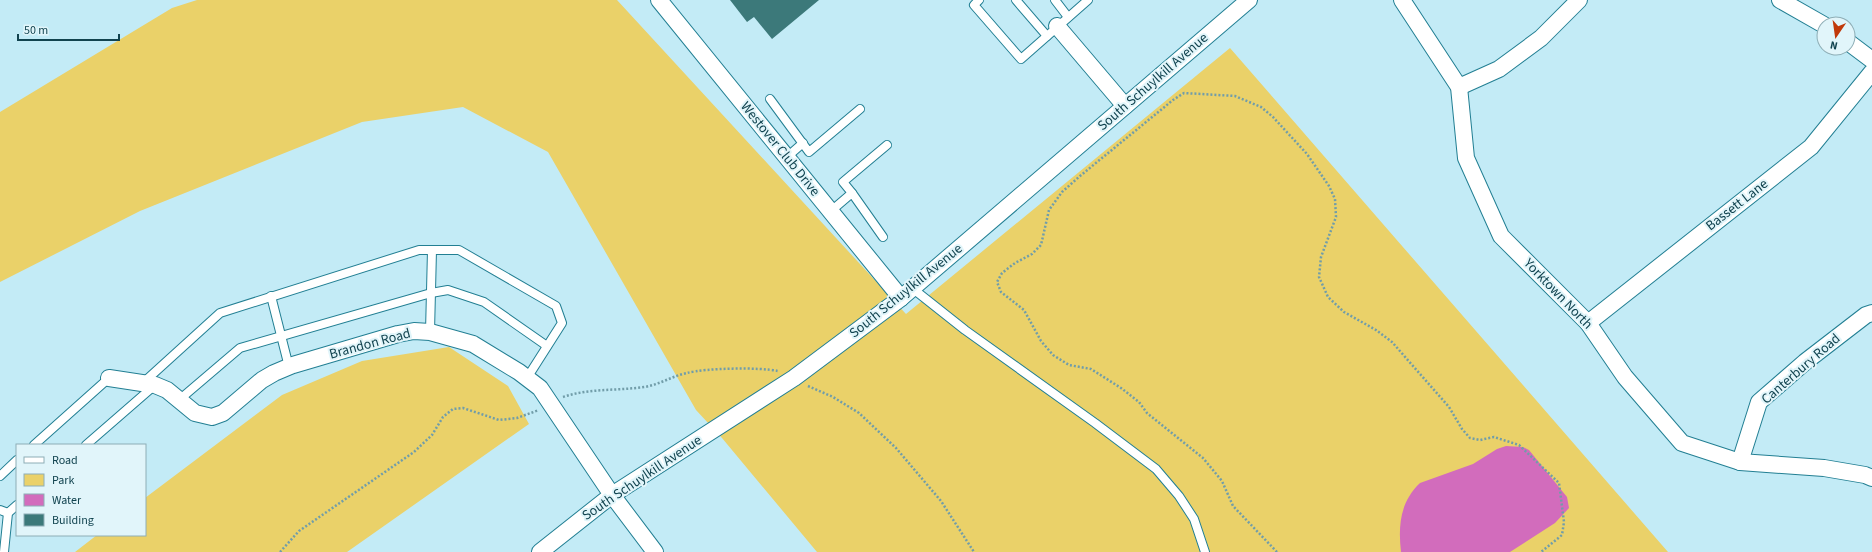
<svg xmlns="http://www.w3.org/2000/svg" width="1872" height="552" viewBox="0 0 1872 552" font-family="'Source Sans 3',sans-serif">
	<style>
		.green { fill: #ead169 }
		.water { fill: #d26cbc }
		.building { fill: #3c797a }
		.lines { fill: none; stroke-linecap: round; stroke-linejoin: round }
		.service-casing { stroke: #227f93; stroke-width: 10 }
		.minor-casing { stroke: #227f93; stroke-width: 18 }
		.path { stroke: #719da9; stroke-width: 2.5; stroke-dasharray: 2 2; stroke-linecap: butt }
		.service { stroke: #fff; stroke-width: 8 }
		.minor { stroke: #fff; stroke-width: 16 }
		.labels { text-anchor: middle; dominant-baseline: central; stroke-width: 4; stroke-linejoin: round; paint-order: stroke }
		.street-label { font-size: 14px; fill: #11434f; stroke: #e1f5fa }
	</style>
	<rect width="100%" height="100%" fill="#c3ebf6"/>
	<!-- green -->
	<g class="green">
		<path d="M197,0h420l289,314 324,-266 438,504h-851l-95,-114 -26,-28 -148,-258 -85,-45 -101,15 -222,89 -140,71v-170l172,-104z"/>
		<path d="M449,347l59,39 21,38 -182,128h-272l22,-17h48v-37l137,-103 80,-34z"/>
	</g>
	<!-- water -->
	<path class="water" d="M1506,446l17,1 6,3 38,47 2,11 -14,15 -45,29h-109c-3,-26 -1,-50 19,-69l53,-19 24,-15z"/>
	<!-- building -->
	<path class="building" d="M730,0h89l-47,39 -18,-22 -7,5z"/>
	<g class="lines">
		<!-- service casing -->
		<g class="service-casing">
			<g id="service">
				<path d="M979,0l-5,5 47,54 67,-59"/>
				<path d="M1016,0l31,36"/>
				<path d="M1055,0l13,17"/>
				<path d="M770,99l39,53 51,-43"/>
				<path d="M787,157l16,-14"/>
				<path d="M852,193l-9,-11 44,-37"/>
				<path d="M831,211l21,-18 31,44"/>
				<path d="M912,288l53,42 130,93 61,46 23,27 15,23 11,33"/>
				<path d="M271,296l18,71"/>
				<path d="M430,332l2,-82"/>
				<path d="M144,382l76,-69 199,-63h40l97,56 6,17 -35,55"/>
				<path d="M179,400l61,-52 191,-55 17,-3 36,12 63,44"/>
				<path d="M34,445l75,-67"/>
				<path d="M86,445l69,-60"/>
				<path d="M0,476l17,-16"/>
				<path d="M0,510l8,3"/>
				<path d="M4,552l4,-39 9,-8"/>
			</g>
		</g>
		<!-- minor casing -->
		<g class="minor-casing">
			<g id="minor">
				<path d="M659,0l242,298"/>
				<path d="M1402,0l57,87 7,71 35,78 87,87 37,54 57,66 58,19 84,6 41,7 7,3"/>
				<path d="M1780,0l44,25"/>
				<path d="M1057,26l68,80"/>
				<path d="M1848,42l24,18"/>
				<path d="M1459,87l40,-18 42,-31 38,-38"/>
				<path d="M1588,323l223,-176 61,-75"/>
				<path d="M109,378l46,7 12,5 28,23 17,4 11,-4 39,-33 12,-7 19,-8 105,-31 16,-3 16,1 43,12 46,28 21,16 72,107 43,57"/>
				<path d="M1740,462l19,-60 46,-40 61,-47 6,-2"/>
				<path d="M540,552l72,-57 182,-117 107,-80 348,-298"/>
			</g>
		</g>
		<!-- path -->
		<g class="path">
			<path d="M808,386l25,11 26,16 37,35 45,53 33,51"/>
			<path d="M563,397c27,-9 53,-6 81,-10 15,-2 28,-11 43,-14 19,-5 72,-6 91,-2"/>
			<path d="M280,552l19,-21 115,-79 18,-17 11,-18 10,-8 10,-1 36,12 18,-2 22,-8"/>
			<path d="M1277,552l-44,-46 -11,-25 -19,-23 -56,-45 -8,-11 -18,-14 -30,-19 -22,-4 -16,-10 -12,-14 -17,-31 -23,-18 -4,-10 5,-9 13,-10 17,-9 9,-9 8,-35 13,-18 18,-16 93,-76 11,-7 51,3 26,11 12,10 34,37 22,32 6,13 1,18 -15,40 -2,20 9,20 16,15 32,18 16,12 57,65 13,22 8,9 10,2 14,-3 25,8 40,38 5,39 -2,13 -21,17"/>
		</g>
		<!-- service -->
		<use href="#service" class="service"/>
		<!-- minor -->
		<use href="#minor" class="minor"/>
	</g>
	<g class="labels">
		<!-- street labels -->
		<g class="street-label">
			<text transform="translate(1153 82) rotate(-41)">South Schuylkill Avenue</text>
			<text transform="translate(780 149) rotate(51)">Westover Club Drive</text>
			<text transform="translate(1737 205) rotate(-38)">Bassett Lane</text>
			<text transform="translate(906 291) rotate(-39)">South Schuylkill Avenue</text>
			<text transform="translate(1558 294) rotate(46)">Yorktown North</text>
			<text transform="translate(370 344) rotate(-15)">Brandon Road</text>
			<text transform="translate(1801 369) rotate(-41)">Canterbury Road</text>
			<text transform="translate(642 478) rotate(-34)">South Schuylkill Avenue</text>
		</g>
	</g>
	<!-- legend -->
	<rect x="16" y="444" width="130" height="92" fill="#e1f5fa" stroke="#8eaeb6"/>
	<rect x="24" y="457" width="20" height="6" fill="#ffffff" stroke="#8eaeb6"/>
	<text x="52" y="464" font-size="12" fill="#11434f">Road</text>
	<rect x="24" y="474" width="20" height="12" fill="#ead169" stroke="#8eaeb6"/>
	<text x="52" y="484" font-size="12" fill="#11434f">Park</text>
	<rect x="24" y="494" width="20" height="12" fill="#d26cbc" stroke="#8eaeb6"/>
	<text x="52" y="504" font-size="12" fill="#11434f">Water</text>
	<rect x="24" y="514" width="20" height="12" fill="#3c797a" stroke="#8eaeb6"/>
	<text x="52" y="524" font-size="12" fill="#11434f">Building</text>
	<!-- north arrow -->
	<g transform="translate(1836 36) rotate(193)"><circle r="19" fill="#e1f5fa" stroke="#8eaeb6"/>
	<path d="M0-3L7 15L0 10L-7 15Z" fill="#c1390a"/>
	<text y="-6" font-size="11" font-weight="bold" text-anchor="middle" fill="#11434f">N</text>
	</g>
	<!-- scale -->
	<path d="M18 34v6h101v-6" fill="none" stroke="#11434f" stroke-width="2"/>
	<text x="24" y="34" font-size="12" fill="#11434f" stroke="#e1f5fa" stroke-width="3" paint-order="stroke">50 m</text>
</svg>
